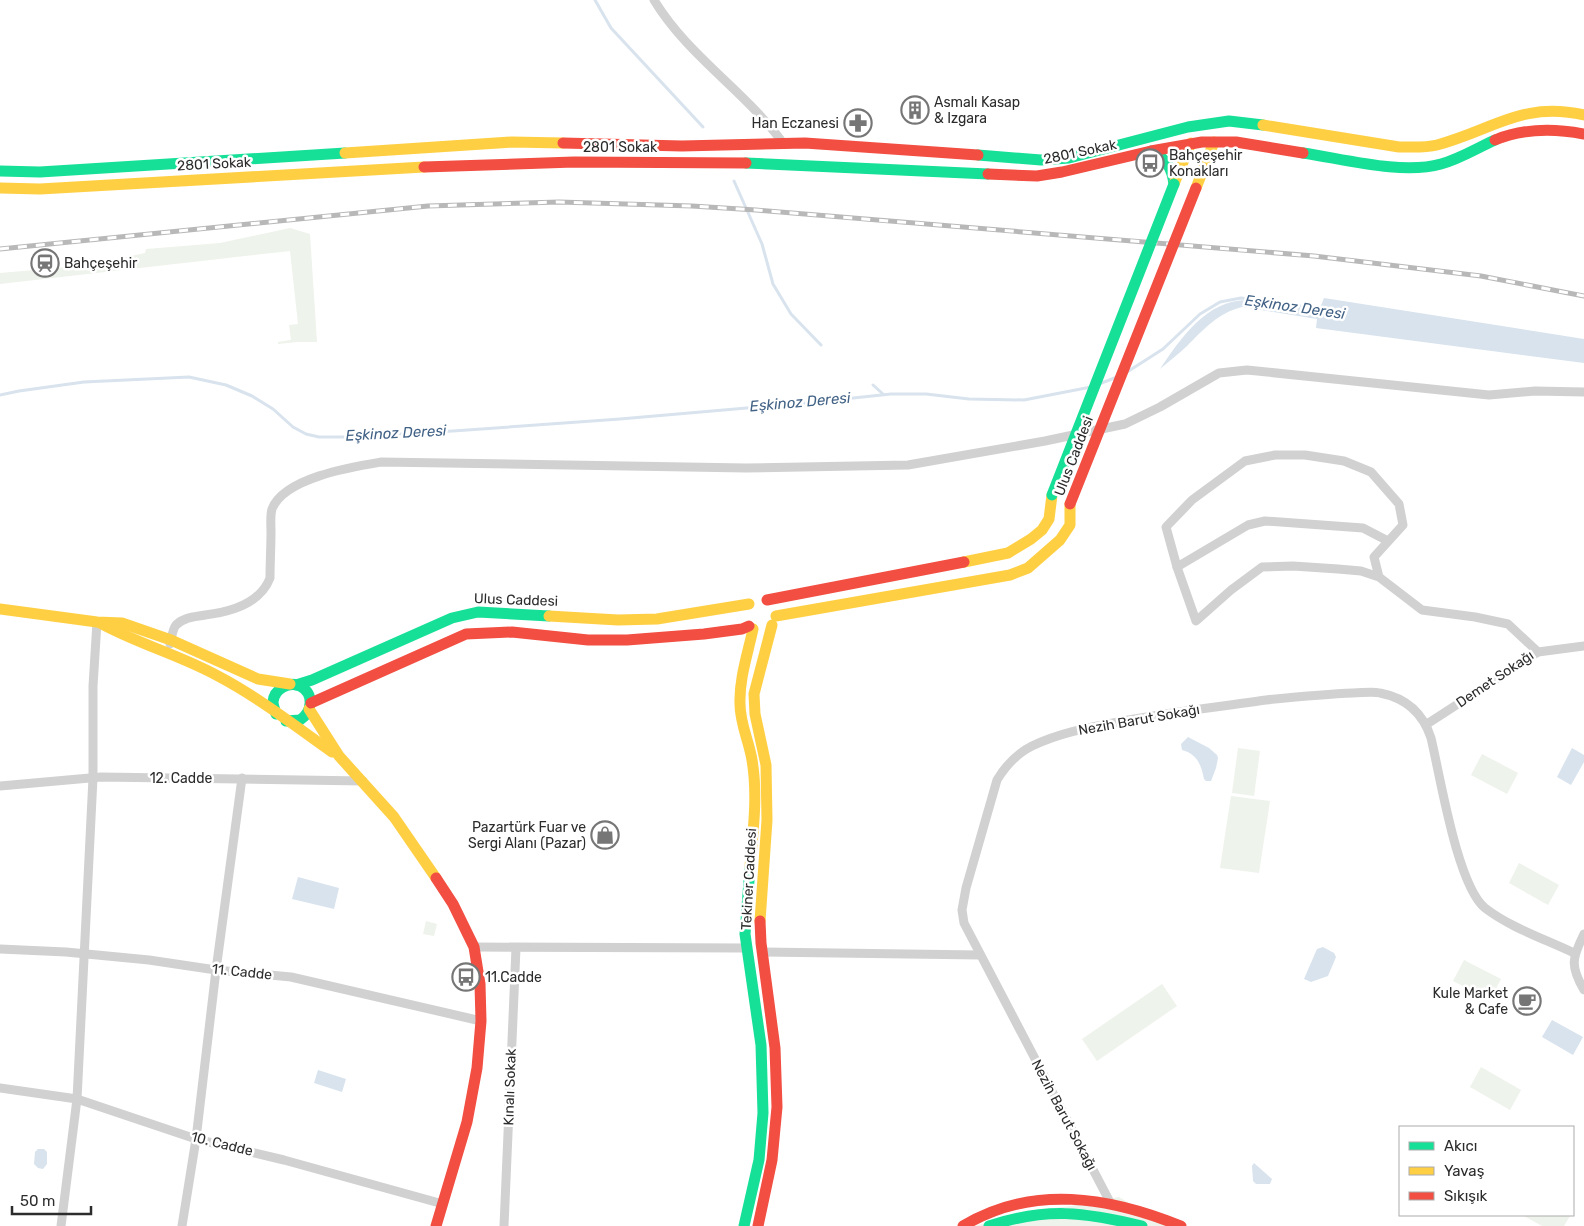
<svg xmlns="http://www.w3.org/2000/svg" width="1584" height="1226" viewBox="0 0 1584 1226" font-family="Rubik,sans-serif">
	<style>
		.green { fill: #eef3eb }
		.water { fill: #d8e3ee }
		.lines { fill: none; stroke-linecap: round; stroke-linejoin: round }
		.stream { stroke: #d8e3ee; stroke-width: 3 }
		.street { stroke: #d1d1d1; stroke-width: 9 }
		.fast { stroke: #16e098; stroke-width: 11 }
		.slow { stroke: #ffcf43; stroke-width: 11 }
		.jam { stroke: #f24e42; stroke-width: 11 }
		.rail-casing { stroke: #b8b8b8; stroke-width: 5 }
		.rail { stroke: #fff; stroke-width: 3; stroke-dasharray: 9; stroke-linecap: butt }
		.fast-bridge { stroke: #16e098; stroke-width: 11 }
		.jam-bridge { stroke: #f24e42; stroke-width: 11 }
		.labels { text-anchor: middle; dominant-baseline: central; stroke-width: 5; stroke-linejoin: round; paint-order: stroke }
		.poi-label { font-size: 14px; fill: #2c2c2c; stroke: #fff; text-anchor: start }
		.street-label { font-size: 14px; fill: #2c2c2c; stroke: #fff }
		.water-label { font-size: 15px; font-style: italic; fill: #426286; stroke: #fff }
	</style>
	<rect width="100%" height="100%" fill="#fff"/>
	<!-- green -->
	<g class="green">
		<path d="M290,228l20,6 7,108h-20l-19,2v-2l13,-2 -2,-15 9,-1 -8,-73 -290,33v-11l90,-8 55,-12 1,-4 74,-6z"/>
		<path d="M1238,748l22,3 -6,45 -22,-3z"/>
		<path d="M1482,754l36,19 -11,21 -36,-19z"/>
		<path d="M1231,796l39,5 -11,72 -39,-5z"/>
		<path d="M1519,863l40,22 -11,20 -39,-22z"/>
		<path d="M426,921l11,3 -3,12 -11,-2z"/>
		<path d="M1464,960l37,19 -11,21 -37,-19z"/>
		<path d="M1162,984l15,22 -80,55 -15,-22z"/>
		<path d="M1481,1067l40,23 -11,20 -40,-23z"/>
		<path d="M1119,1197l48,29h-192l46,-14 50,-6z"/>
		<path d="M1522,1215h46l2,1 -6,10h-22z"/>
	</g>
	<!-- water -->
	<g class="water">
		<path d="M1324,298l260,41v24l-268,-35 1,-9 -75,-12c-24,6 -38,22 -55,39 -8,8 -18,15 -27,23 21,-31 47,-70 89,-69l71,8z"/>
		<path d="M1188,737l21,11 8,7 1,3 -2,10 -5,13h-5l-2,-2c-3,-15 -7,-25 -22,-29l-1,-6z"/>
		<path d="M1572,748l12,7v7l-13,23 -14,-8z"/>
		<path d="M298,877l41,11 -5,21 -42,-10z"/>
		<path d="M1323,947l11,6 2,4 -8,19 -17,6 -7,-3 13,-30z"/>
		<path d="M1552,1020l31,17 -10,18 -31,-18z"/>
		<path d="M318,1070l28,9 -4,13 -28,-9z"/>
		<path d="M38,1149h6l3,3v12l-4,5 -5,-1 -4,-4 1,-12z"/>
		<path d="M1254,1163l18,16 -2,5h-14l-3,-3 -1,-15z"/>
	</g>
	<g class="lines">
		<!-- stream -->
		<g class="stream">
			<path d="M595,0l16,28 92,99"/>
			<path d="M734,181l28,63 11,40 18,30 30,31"/>
			<path d="M1127,372l36,-23 37,-35 20,-12 21,-4 74,10"/>
			<path d="M1099,384l18,-7"/>
			<path d="M873,385l10,9"/>
			<path d="M0,395l19,-4 65,-9 105,-5 37,8 26,11 21,13 20,18 13,7 13,3h25l22,-3h30l57,-3 167,-12 186,-16 85,-9h35l43,5 55,1 67,-13"/>
		</g>
		<!-- street -->
		<g class="street">
			<path d="M654,0c33,55 91,91 129,143"/>
			<path d="M1177,567l71,-42 17,-4 98,7 25,13"/>
			<path d="M1379,577l-18,-6 -23,-2 -45,-3 -31,1 -31,23 -35,31 -19,-54 -11,-40 26,-27 53,-39 30,-6h30l39,6 27,11 28,32 4,21 -29,32 5,20 43,33 53,7 33,7 30,28 -111,72"/>
			<path d="M170,644c2,-6 2,-14 6,-19 8,-8 19,-8 29,-10 26,-3 55,-11 65,-37 0,-15 1,-31 1,-46 0,-7 -1,-16 1,-23 12,-31 79,-42 109,-47l365,6 162,-3 137,-24 80,-17 35,-17 59,-34 28,-3 242,25 46,-4 49,1"/>
			<path d="M1538,652l46,-6"/>
			<path d="M0,786l101,-9 262,4"/>
			<path d="M1584,934c-12,24 -14,32 0,56"/>
			<path d="M474,947l272,1"/>
			<path d="M0,949l66,3 83,8 67,10 75,7 190,44"/>
			<path d="M763,952l217,3"/>
			<path d="M0,1088l77,11 119,40 88,21 159,44"/>
			<path d="M1111,1204l-147,-281 -2,-13 4,-22 31,-108c9,-15 19,-26 35,-34 29,-14 60,-19 91,-25 47,-9 95,-14 143,-21 29,-3 58,-6 87,-7 9,0 19,-2 27,0 26,5 43,20 51,45 9,37 26,147 54,170 26,20 60,31 89,45"/>
			<path d="M61,1226l16,-127 16,-321v-92l4,-64"/>
			<path d="M182,1226l14,-87 20,-169 26,-192"/>
			<path d="M504,1226l12,-278"/>
		</g>
		<!-- fast -->
		<g class="fast">
			<path d="M1151,151c15,7 21,17 23,33"/>
			<path d="M1303,153c41,6 99,22 138,11 19,-5 36,-16 54,-24"/>
			<path d="M978,155l63,5 28,-2 119,-31 41,-6 34,4"/>
			<path d="M746,163l242,11"/>
			<path d="M0,171l40,1 305,-19"/>
			<path d="M296,685l16,-5 140,-62 26,-6 71,4"/>
			<path d="M276,714c-1,-4 -3,-8 -3,-12 1,-13 16,-21 27,-16 15,8 12,26 0,34l-14,1"/>
			<path d="M744,1226l15,-66 4,-47 -2,-68 -16,-111 5,-67"/>
			<path d="M989,1226c57,-19 96,-14 153,0"/>
		</g>
		<!-- slow -->
		<g class="slow">
			<path d="M1263,125l136,22c13,0 26,1 38,-2 56,-15 85,-44 147,-30"/>
			<path d="M345,153l167,-11 51,1"/>
			<path d="M1174,184l17,-41"/>
			<path d="M0,188l40,1 384,-22"/>
			<path d="M1196,188l18,-46"/>
			<path d="M964,562l44,-9 23,-14 11,-9 7,-11 3,-24"/>
			<path d="M0,609l97,13 25,1 49,17 87,39 32,5"/>
			<path d="M549,616l69,4 39,-1 92,-15"/>
			<path d="M776,616l234,-41 18,-7 32,-28 10,-15v-21"/>
			<path d="M100,623c38,21 80,32 118,53 40,21 77,50 114,76"/>
			<path d="M309,709l30,47 55,61 42,61"/>
			<path d="M750,867c3,-35 8,-72 2,-107 -3,-19 -12,-36 -12,-56 -1,-25 8,-51 13,-75"/>
			<path d="M760,921l7,-101 -1,-55 -11,-51 -1,-20 18,-69"/>
		</g>
		<!-- jam -->
		<g class="jam">
			<path d="M1495,140c29,-12 58,-12 89,-6"/>
			<path d="M563,143l119,3 123,-3 173,12"/>
			<path d="M424,167l150,-5 172,1"/>
			<path d="M988,174l49,2 25,-4 89,-21 51,-9h34l67,11"/>
			<path d="M767,600l197,-38"/>
			<path d="M311,703l155,-69 46,-2 76,8h39l77,-6 38,-5 7,-3"/>
			<path d="M436,878l17,26 21,43 6,37 1,37 -4,47 -10,54 -31,104"/>
			<path d="M758,1226l14,-66 5,-53 -2,-59 -14,-105 -1,-22"/>
			<path d="M963,1226c70,-42 146,-29 218,0"/>
		</g>
		<!-- rail casing -->
		<g class="rail-casing">
			<path id="rail" d="M0,249l428,-43 131,-4 133,4 64,4 558,46 167,20 103,20"/>
		</g>
		<!-- rail -->
		<use href="#rail" class="rail"/>
		<!-- fast-bridge -->
		<path class="fast-bridge" d="M1052,495l122,-311"/>
		<!-- jam-bridge -->
		<path class="jam-bridge" d="M1070,504l126,-316"/>
	</g>
	<!-- icons -->
	<defs>
		<g id="building-ring" transform="scale(1.4375)"><circle r="9.5" fill="#fff" stroke="#767676" stroke-width="1.5"/><path d="M-4-6H4V6H1V3H-1V6H-4ZM-2.5-4.3h1.7v1.8h-1.7ZM.8-4.3h1.7v1.8H.8ZM-2.5-1h1.7V.8h-1.7ZM.8-1h1.7V.8H.8Z" fill="#767676"/></g>
		<g id="pharmacy-ring" transform="scale(1.4375)"><circle r="9.5" fill="#fff" stroke="#767676" stroke-width="1.5"/><path d="M-2-6h4v4h4v4h-4v4h-4v-4h-4v-4h4Z" fill="#767676"/></g>
		<g id="bus-ring" transform="scale(1.4375)"><circle r="9.5" fill="#fff" stroke="#767676" stroke-width="1.5"/><path d="M-5-6H5V4H4V6H2V4H-2V6H-4V4H-5ZM-3.5-4V0h7V-4ZM-3.5 1.2v1.5H-2V1.2ZM2 1.2v1.5H3.5V1.2Z" fill="#767676"/></g>
		<g id="station-ring" transform="scale(1.4375)"><circle r="9.5" fill="#fff" stroke="#767676" stroke-width="1.5"/><path d="M-3-6H3Q5-6 5-4V2Q5 4 3 4L4.5 6H3L1.5 4h-3L-3 6H-4.5L-3 4Q-5 4-5 2V-4Q-5-6-3-6ZM-3.5-4v3h7v-3ZM-3.5 1v1.5H-2V1ZM2 1v1.5H3.5V1Z" fill="#767676"/></g>
		<g id="shop-ring" transform="scale(1.4375)"><circle r="9.5" fill="#fff" stroke="#767676" stroke-width="1.5"/><path d="M-5-2.5h2.3a2.7 3.5 0 0 1 5.4 0H5L5.5 6h-11ZM-1.5-2.5h3a1.5 2.3 0 0 0-3 0Z" fill="#767676"/></g>
		<g id="cafe-ring" transform="scale(1.4375)"><circle r="9.5" fill="#fff" stroke="#767676" stroke-width="1.5"/><path d="M-5.5-4.5H6V0H3Q3 3.5 0 3.5H-2.5Q-5.5 3.5-5.5 0ZM3-3.2v2h1.7v-2ZM-6 4.5H4V6H-6Z" fill="#767676"/></g>
	</defs>
	<g fill-rule="evenodd">
		<use href="#building-ring" x="915" y="110"/>
		<use href="#pharmacy-ring" x="858" y="123"/>
		<use href="#bus-ring" x="1150" y="163"/>
		<use href="#station-ring" x="45" y="263"/>
		<use href="#shop-ring" x="605" y="835"/>
		<use href="#bus-ring" x="466" y="977"/>
		<use href="#cafe-ring" x="1527" y="1001"/>
	</g>
	<g class="labels">
		<!-- poi labels -->
		<g class="poi-label">
			<text x="934" y="102">Asmalı Kasap<tspan x="934" dy="16">&amp; Izgara</tspan></text>
			<text x="839" y="123" text-anchor="end">Han Eczanesi</text>
			<text x="1169" y="155">Bahçeşehir<tspan x="1169" dy="16">Konakları</tspan></text>
			<text x="64" y="263">Bahçeşehir</text>
			<text x="586" y="827" text-anchor="end">Pazartürk Fuar ve<tspan x="586" dy="16">Sergi Alanı (Pazar)</tspan></text>
			<text x="485" y="977">11.Cadde</text>
			<text x="1508" y="993" text-anchor="end">Kule Market<tspan x="1508" dy="16">&amp; Cafe</tspan></text>
		</g>
		<!-- street labels -->
		<g class="street-label">
			<text x="620" y="147">2801 Sokak</text>
			<text transform="translate(1080 152) rotate(-12)">2801 Sokak</text>
			<text transform="translate(214 164) rotate(-3)">2801 Sokak</text>
			<text transform="translate(1074 456) rotate(-69)">Ulus Caddesi</text>
			<text transform="translate(516 600) rotate(2)">Ulus Caddesi</text>
			<text transform="translate(1495 679) rotate(-34)">Demet Sokağı</text>
			<text transform="translate(1139 720) rotate(-10)">Nezih Barut Sokağı</text>
			<text x="181" y="778">12. Cadde</text>
			<text transform="translate(749 879) rotate(-87)">Tekiner Caddesi</text>
			<text transform="translate(242 972) rotate(6)">11. Cadde</text>
			<text transform="translate(510 1087) rotate(-88)">Kınalı Sokak</text>
			<text transform="translate(1064 1115) rotate(62)">Nezih Barut Sokağı</text>
			<text transform="translate(222 1144) rotate(14)">10. Cadde</text>
		</g>
		<!-- water labels -->
		<g class="water-label">
			<text transform="translate(1295 307) rotate(8)">Eşkinoz Deresi</text>
			<text transform="translate(800 402) rotate(-5)">Eşkinoz Deresi</text>
			<text transform="translate(396 433) rotate(-3)">Eşkinoz Deresi</text>
		</g>
	</g>
	<!-- legend -->
	<rect x="1399" y="1126" width="175" height="90" fill="#ffffff" stroke="#ababab"/>
	<rect x="1409" y="1142" width="25" height="8" fill="#16e098" stroke="#ababab"/>
	<text x="1444" y="1151" font-size="15" fill="#2c2c2c">Akıcı</text>
	<rect x="1409" y="1167" width="25" height="8" fill="#ffcf43" stroke="#ababab"/>
	<text x="1444" y="1176" font-size="15" fill="#2c2c2c">Yavaş</text>
	<rect x="1409" y="1192" width="25" height="8" fill="#f24e42" stroke="#ababab"/>
	<text x="1444" y="1201" font-size="15" fill="#2c2c2c">Sıkışık</text>
	<!-- scale -->
	<path d="M12 1206v8h79v-8" fill="none" stroke="#2c2c2c" stroke-width="2.5"/>
	<text x="20" y="1206" font-size="15" fill="#2c2c2c" stroke="#ffffff" stroke-width="4" paint-order="stroke">50 m</text>
</svg>
